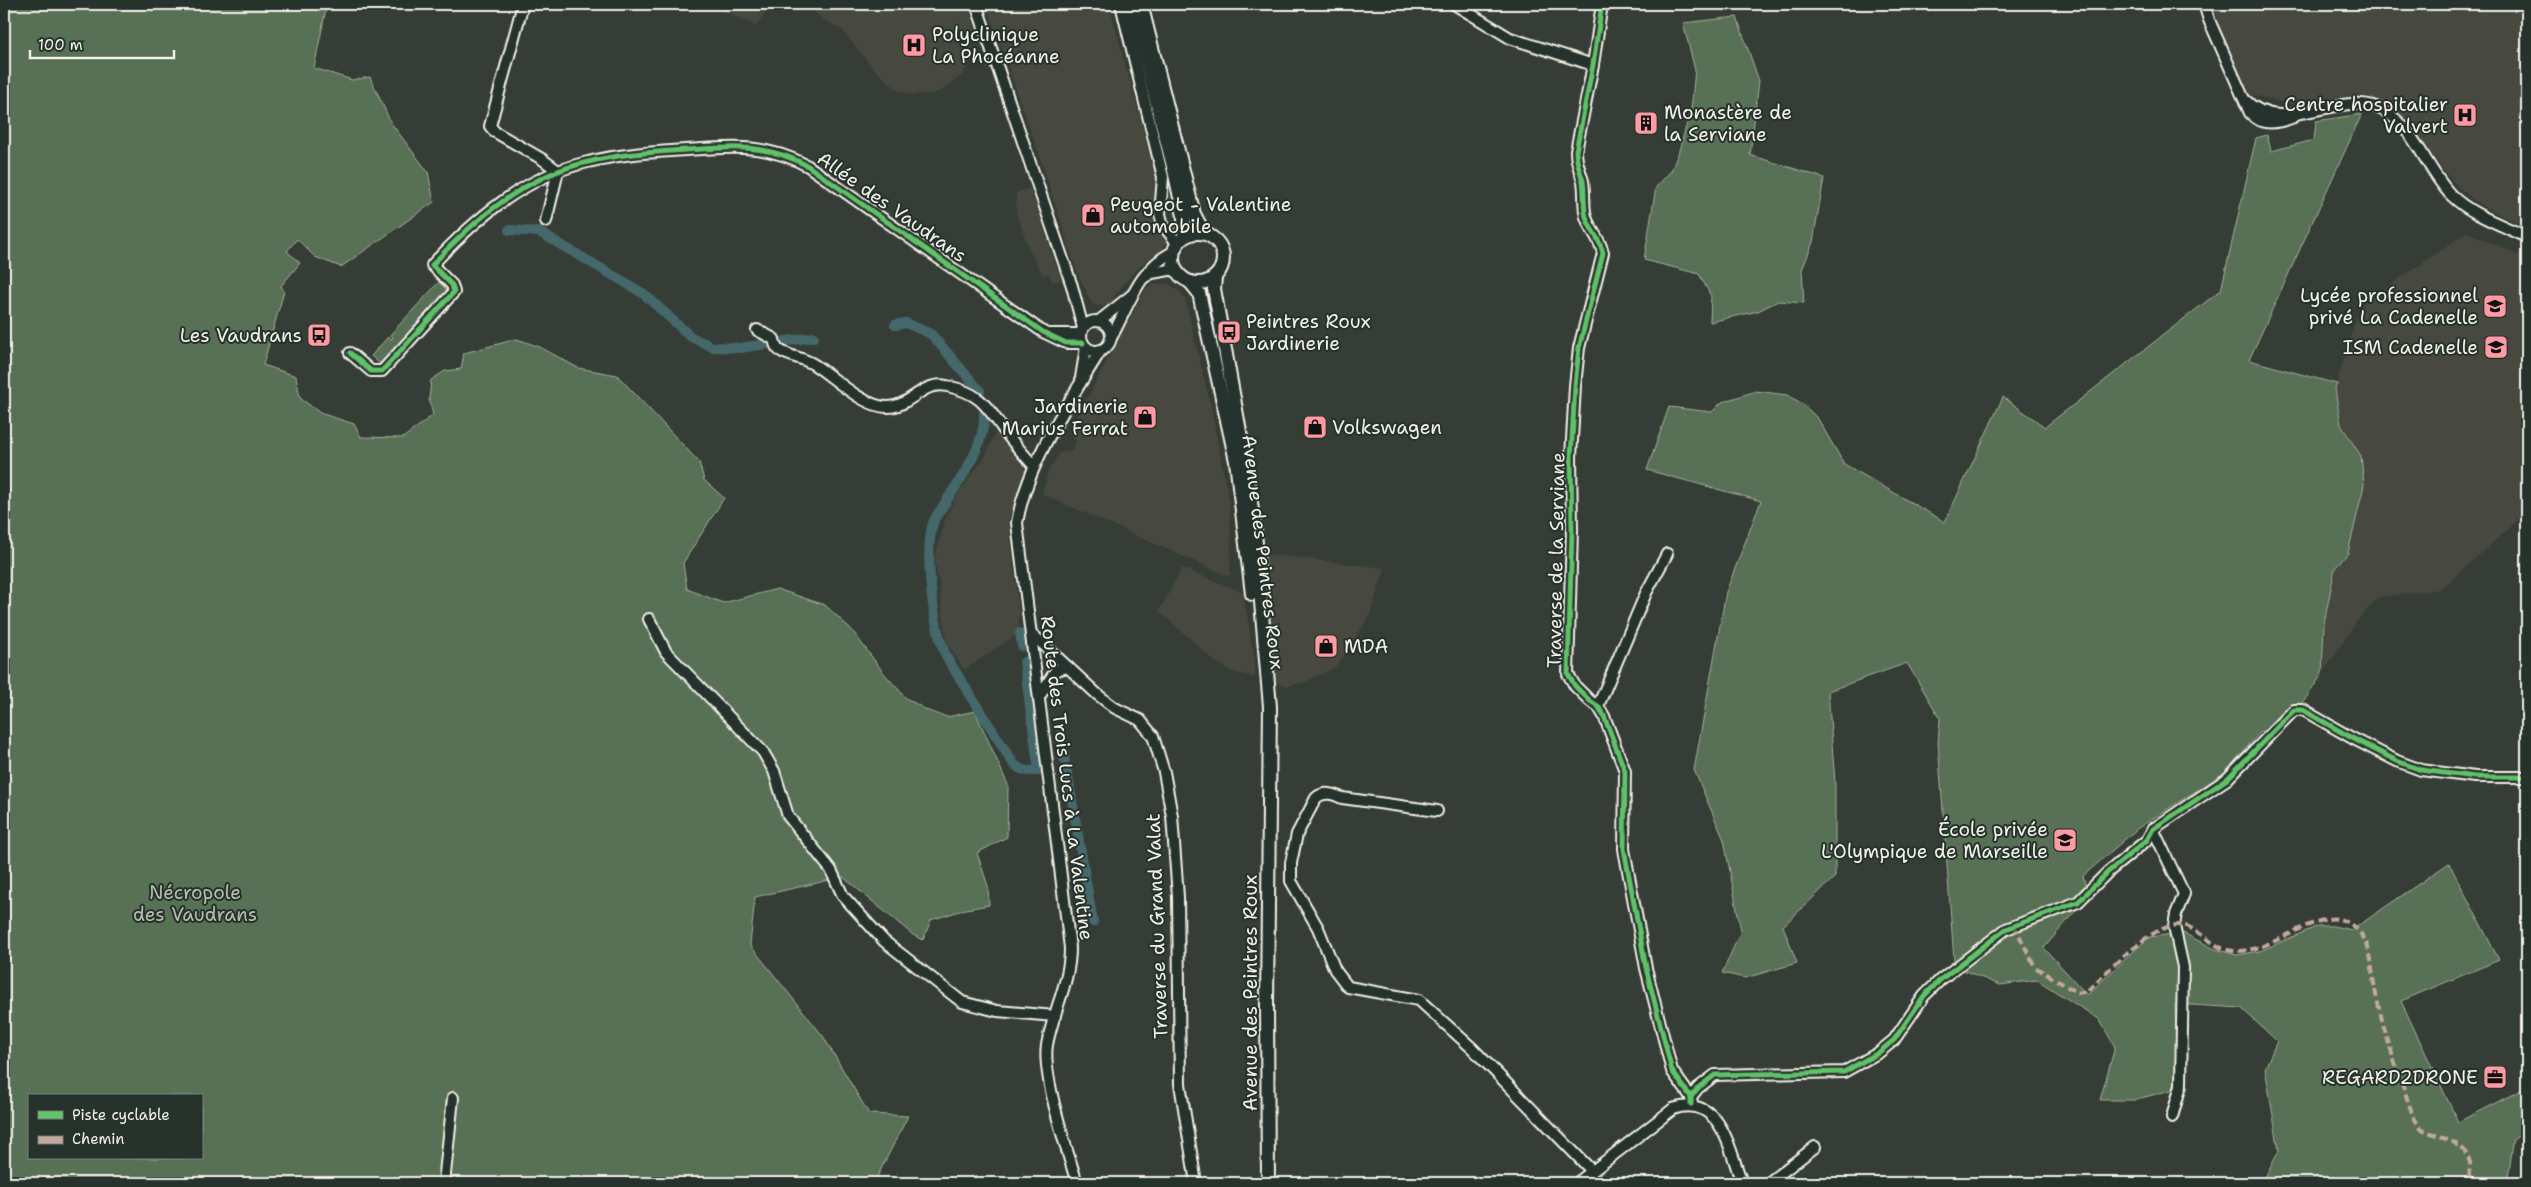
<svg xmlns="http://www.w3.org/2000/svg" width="2531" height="1187" viewBox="0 0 2531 1187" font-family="'Shantell Sans',sans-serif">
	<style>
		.built { fill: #464940 }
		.green { fill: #587054; stroke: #a6b09e; fill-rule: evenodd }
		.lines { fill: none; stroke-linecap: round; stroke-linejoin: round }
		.canal { stroke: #45686b; stroke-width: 10 }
		.minor-casing { stroke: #f4f1e8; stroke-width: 14 }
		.major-casing { stroke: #f4f1e8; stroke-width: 16 }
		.minor { stroke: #26332d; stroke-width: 10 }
		.major { stroke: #26332d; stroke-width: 12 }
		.quiet { stroke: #c3a89e; stroke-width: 4; stroke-dasharray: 8 4; stroke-linecap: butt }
		.cycleway-casing { stroke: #26332d; stroke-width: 8 }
		.cycleway { stroke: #61c268; stroke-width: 5 }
		.labels { text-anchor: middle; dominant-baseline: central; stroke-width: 4; stroke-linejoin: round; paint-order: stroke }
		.poi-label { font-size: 19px; fill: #f4f1e8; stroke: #26332d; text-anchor: end }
		.street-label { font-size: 19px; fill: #f4f1e8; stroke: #26332d }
		.park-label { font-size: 19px; fill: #b6bdad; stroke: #26332d }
	</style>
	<rect width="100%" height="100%" fill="#353d36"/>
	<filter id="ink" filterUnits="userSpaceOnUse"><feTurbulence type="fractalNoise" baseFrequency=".02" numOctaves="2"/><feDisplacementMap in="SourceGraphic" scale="10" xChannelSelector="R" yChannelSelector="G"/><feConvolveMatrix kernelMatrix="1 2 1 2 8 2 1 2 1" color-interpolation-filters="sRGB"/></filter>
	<g filter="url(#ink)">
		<!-- built -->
		<g class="built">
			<path d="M708,4h63l-15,22z"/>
			<path d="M804,4h163l8,23 -4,34 -9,14 -19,15 -12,4 -19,1 -13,-4 -23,-20 -34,-41 -18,-10z"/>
			<path d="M986,4h123l46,169 -1,39 12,29 -3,8 -18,12 -22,23 -13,19 -9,4 -9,-3 -15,-32 -34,-106z"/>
			<path d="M2208,4h319v223l-43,-20 -22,-16 -17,-18 -37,-52 -11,-12 -11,-5 -16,-7 -14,-2 -62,10 -50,-12 -33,-75z"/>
			<path d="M1030,188l5,14 26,78 -9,2 -3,-9 -6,2 -13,-23 -14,-40v-19z"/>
			<path d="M2467,232l60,27v247l-15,20 -71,63 -62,8 -22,24 -35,53 2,-51 11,-55 13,-15 13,-97 -20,-31 -6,-37 25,-82z"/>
			<path d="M1156,284h12l13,8 4,7 25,104 19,98 2,33 -1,43 -188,-83 6,-22 11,-19 13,-2 4,-9 -7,-10 75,-140 3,-5z"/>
			<path d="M998,427l29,43 -19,50 11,90v23l-55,37 -17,-27 -12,-85 11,-42 14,-25 25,-34z"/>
			<path d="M1263,554l122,14 -15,46 -20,34 -15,19 -30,15 -17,4 -15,-4 -9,-90z"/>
			<path d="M1182,568l61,24 12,70v15l-22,-5 -16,-9 -58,-52z"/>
		</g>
		<!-- green -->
		<g class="green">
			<path d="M4,4h323l-13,64 38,12 18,-3 21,46 37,49 6,30 -93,65 -26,-10 -18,-18 -10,12 13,12 -19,23 3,5 -21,74 33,11 4,22 20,15 34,11 7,13 42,1 30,-23 -4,-16 2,-19 14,-9 16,-2 3,-16 53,-14 23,8 38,21 39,7 82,87 5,18 20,18 -41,65 4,26 36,14 54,-14 48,16 26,24 32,43 23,26 22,13 19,6 28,-6 33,74 -1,52 -30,16 11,33 1,19 -23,4 -35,11 -8,20 -10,-5 -70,-58 -88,20 -5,48 73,91 46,78 39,2 -32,63 -15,4h-857zM29,1096h172v62h-172z"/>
			<path d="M1737,17l22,64 -9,74 74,23 -11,64 -11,28 2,33 -26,-2 -20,10 -48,11 1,-26 -12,-22 -55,-14 12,-73 15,-16 7,-17 13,-44 4,-40 -12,-47z"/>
			<path d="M2362,114l-113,246 88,24 -2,5 6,36 20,31 3,29 -16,68 -13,15 -11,55 -2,51 -21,32 -5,-3 -22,24 -14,5 -34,40 -88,56 -55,48 5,20 -44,52 43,47 62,-58 34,-4 32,16 22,6 23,-4 58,-25h15l19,4 97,-67 50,97 -98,41 57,121 69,-35v43l-13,9 -7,44h-245l17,-32 -14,-83 12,-27 -36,-33 -66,-4 3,84 -44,12h-34l15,-53 -16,-28 -62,-39 -37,5 -37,-15 -9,-10 -16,-217 2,-25 -33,-55 -79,28 7,92v94l-52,49 14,37 -52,15 -23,-5 19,-42 -17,-91 -30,-70 32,-178 35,-91 -114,-31 22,-63 43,5 10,-10 34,-11 31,4 16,9 15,15 26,45 101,58 58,-125 42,30 176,-137 35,-152 11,-3 4,16 43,-11 2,-19z"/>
			<path d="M439,282h2l6,6 -1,6 -66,70 -9,-8 17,-19 4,2 1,-2 -3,-2z"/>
		</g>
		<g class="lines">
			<!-- canal -->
			<g class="canal">
				<path d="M509,230l30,2 87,51 18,11 47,43 22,10 27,1 74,-11"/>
				<path d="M895,325l11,-2 25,11 49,57"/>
				<path d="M984,413c2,37 -31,76 -50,107 -11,31 -1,108 13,138l66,105c8,9 15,8 26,8l-15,-109"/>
				<path d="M1020,633l2,13"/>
				<path d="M1060,734l5,26"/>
				<path d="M1067,771l26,151"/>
			</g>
			<!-- minor casing -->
			<g class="minor-casing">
				<g id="minor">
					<path d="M523,4l-33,122 5,6 47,27 16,12 -12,50"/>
					<path d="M976,4l96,282 11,42"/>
					<path d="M1121,4l42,173 -3,37 3,11 14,18"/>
					<path d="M1454,4l56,34 83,27"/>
					<path d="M1602,4l-9,61 -17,86c0,12 4,19 7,30 2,12 0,25 3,36 5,15 13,19 17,36l-24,95 -4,38 -4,71 1,72 -4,145 7,12 15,15 8,5 6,10 21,55 -1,78 22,119 26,103 19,26"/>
					<path d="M2204,4l5,16 41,93c12,14 28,10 44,4"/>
					<path d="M2245,100c36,37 89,-8 131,7 37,14 49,61 75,88 20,20 51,30 76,42"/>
					<path d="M1145,277l7,-4 23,-4"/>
					<path d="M1099,321l33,-26"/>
					<circle cx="1096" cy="336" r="15"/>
					<path d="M757,330l17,9c1,5 2,10 7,12 10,6 22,7 32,13 20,12 51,44 75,43 22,0 35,-27 59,-21 38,8 41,24 62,51 8,10 17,20 25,29"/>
					<path d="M1051,334h30"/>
					<path d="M1111,338c18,-32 27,-69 62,-86"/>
					<path d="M350,353l21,18h11l72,-79 -2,-7 -20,-20c43,-46 93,-89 156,-103 32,-8 65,-10 98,-12 46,-3 79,-7 122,16l235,166 23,11h17"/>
					<path d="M1081,378l5,-31"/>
					<path d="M649,619l17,33 97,100 11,19 14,45 43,54 12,26 41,45 78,61 35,9 58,5"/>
					<path d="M1033,635l65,60 17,13 25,12 13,16 11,36 8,44 6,81 2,187 16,99"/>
					<path d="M1039,697l17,-27 12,-3"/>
					<path d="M1598,706l48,-113 21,-39"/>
					<path d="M1437,811l-95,-13c-9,-4 -18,-7 -26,0l-19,36 -6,29v18l27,47 17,42 13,17 71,13 53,48 120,123"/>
					<path d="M2153,829l31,65 -8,20 -2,12 9,41 -2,118 -9,32"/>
					<path d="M1692,1105l-1,-8 7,-9 17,-13 129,-3 34,-19 16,-13 30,-44 16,-16 66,-51 72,-27 30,-30 39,-32 6,-11 74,-50 67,-69h9l49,28 45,23 24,9 54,7h52"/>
					<path d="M444,1183l9,-85"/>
					<path d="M1077,1183c-10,-33 -35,-107 -30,-138 6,-34 23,-62 23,-97l-53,-425c10,-60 52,-121 84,-173"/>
					<path d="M1577,1183l96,-74c48,-16 56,40 69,74"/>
					<path d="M1768,1183l47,-36"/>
				</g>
			</g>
			<!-- major casing -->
			<g class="major-casing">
				<g id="major">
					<path d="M1131,4l43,166 10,46v20"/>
					<path d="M1141,4l53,210 10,19"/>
					<circle cx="1198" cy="258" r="25"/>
					<path d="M1215,277l-1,12 31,170 10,73 15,175 -3,297 1,179"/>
					<path d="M1190,282l9,11 37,168 16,133"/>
				</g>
			</g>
			<!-- minor -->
			<use href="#minor" class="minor"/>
			<!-- major -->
			<use href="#major" class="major"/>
			<!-- quiet -->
			<path class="quiet" d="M2014,925l21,42 43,26 9,-2c20,-18 72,-78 102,-64 16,8 28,24 47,24 34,0 60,-26 92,-32 14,-3 28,7 35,18 10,15 8,35 12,52 8,43 24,85 38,127l8,13 32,13 11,8 6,12 -1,21"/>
			<!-- cycleway casing -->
			<g class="cycleway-casing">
				<g id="cycleway">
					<path d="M1602,4l-9,61 -17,86c0,12 4,19 7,30 2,12 0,25 3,36 5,15 13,19 17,36l-24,95 -4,38 -4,71 1,72 -4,145 7,12 15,15 8,5 6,10 21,55 -1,78 22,119 26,103 19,26"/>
					<path d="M350,353l21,18h11l72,-79 -2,-7 -20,-20c43,-46 93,-89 156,-103 32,-8 65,-10 98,-12 46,-3 79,-7 122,16l235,166 23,11h17"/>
					<path d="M1691,1104v-7l7,-9 17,-13 129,-3 34,-19 16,-13 30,-44 16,-16 66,-51 72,-27 30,-30 39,-32 6,-11 74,-50 67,-69h9l49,28 45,23 24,9 54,7h52"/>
				</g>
			</g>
			<!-- cycleway -->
			<use href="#cycleway" class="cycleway"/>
		</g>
	</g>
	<!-- icons -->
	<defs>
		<g id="hospital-square" transform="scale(1.25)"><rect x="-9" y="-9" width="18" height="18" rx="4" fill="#ff9aa2" stroke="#26332d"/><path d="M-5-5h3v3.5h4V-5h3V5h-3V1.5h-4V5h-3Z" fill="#111"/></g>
		<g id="building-square" transform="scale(1.25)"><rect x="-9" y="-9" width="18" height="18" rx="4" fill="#ff9aa2" stroke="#26332d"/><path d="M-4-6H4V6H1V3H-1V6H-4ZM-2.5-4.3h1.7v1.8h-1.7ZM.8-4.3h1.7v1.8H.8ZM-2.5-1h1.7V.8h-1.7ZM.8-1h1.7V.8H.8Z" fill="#111"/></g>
		<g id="shop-square" transform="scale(1.25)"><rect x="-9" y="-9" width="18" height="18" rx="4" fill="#ff9aa2" stroke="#26332d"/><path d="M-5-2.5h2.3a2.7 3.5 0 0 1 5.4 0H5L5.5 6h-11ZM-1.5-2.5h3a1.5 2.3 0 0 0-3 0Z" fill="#111"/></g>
		<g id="school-square" transform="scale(1.25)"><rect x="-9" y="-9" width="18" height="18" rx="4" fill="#ff9aa2" stroke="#26332d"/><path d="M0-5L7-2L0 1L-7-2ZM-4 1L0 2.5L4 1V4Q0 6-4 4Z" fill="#111"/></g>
		<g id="bus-square" transform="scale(1.25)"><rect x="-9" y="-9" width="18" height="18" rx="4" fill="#ff9aa2" stroke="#26332d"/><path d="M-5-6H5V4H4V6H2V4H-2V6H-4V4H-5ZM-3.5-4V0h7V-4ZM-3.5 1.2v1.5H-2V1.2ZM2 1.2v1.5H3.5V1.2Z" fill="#111"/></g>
		<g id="university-square" transform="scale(1.25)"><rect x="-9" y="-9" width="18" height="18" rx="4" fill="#ff9aa2" stroke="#26332d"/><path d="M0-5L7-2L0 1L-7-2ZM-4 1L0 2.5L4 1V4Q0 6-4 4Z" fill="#111"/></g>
		<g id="office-square" transform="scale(1.25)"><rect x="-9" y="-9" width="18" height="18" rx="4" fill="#ff9aa2" stroke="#26332d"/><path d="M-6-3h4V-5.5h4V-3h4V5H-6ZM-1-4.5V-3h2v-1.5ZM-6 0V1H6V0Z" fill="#111"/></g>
	</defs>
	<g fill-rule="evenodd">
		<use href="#hospital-square" x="914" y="45"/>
		<use href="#hospital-square" x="2465" y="115"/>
		<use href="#building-square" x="1646" y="123"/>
		<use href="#shop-square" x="1093" y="215"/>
		<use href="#school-square" x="2495" y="306"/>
		<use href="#bus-square" x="1229" y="332"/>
		<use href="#bus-square" x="319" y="335"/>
		<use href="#university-square" x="2496" y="347"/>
		<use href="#shop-square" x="1145" y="417"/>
		<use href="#shop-square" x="1315" y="427"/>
		<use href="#shop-square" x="1326" y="646"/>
		<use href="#school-square" x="2065" y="840"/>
		<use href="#office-square" x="2495" y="1077"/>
	</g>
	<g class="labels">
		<!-- poi labels -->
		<g class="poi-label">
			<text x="932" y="34" text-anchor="start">Polyclinique<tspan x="932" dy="22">La Phocéanne</tspan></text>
			<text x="2448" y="104">Centre hospitalier<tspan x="2448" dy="22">Valvert</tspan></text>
			<text x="1664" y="112" text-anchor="start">Monastère de<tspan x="1664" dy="22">la Serviane</tspan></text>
			<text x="1110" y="204" text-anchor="start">Peugeot - Valentine<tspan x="1110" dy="22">automobile</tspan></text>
			<text x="2478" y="295">Lycée professionnel<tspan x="2478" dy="22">privé La Cadenelle</tspan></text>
			<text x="1246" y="321" text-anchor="start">Peintres Roux<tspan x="1246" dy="22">Jardinerie</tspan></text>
			<text x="302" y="335">Les Vaudrans</text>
			<text x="2478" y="347">ISM Cadenelle</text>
			<text x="1128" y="406">Jardinerie<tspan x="1128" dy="22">Marius Ferrat</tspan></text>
			<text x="1332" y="427" text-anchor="start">Volkswagen</text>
			<text x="1344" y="646" text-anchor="start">MDA</text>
			<text x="2048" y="829">École privée<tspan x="2048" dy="22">L'Olympique de Marseille</tspan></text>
			<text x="2478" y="1077">REGARD2DRONE</text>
		</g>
		<!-- street labels -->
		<g class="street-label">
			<text transform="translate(892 207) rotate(35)">Allée des Vaudrans</text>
			<text transform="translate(1263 552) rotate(83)">Avenue des Peintres Roux</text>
			<text transform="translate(1556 560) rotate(-89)">Traverse de la Serviane</text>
			<text transform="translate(1067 778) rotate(83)">Route des Trois Lucs à La Valentine</text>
			<text transform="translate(1157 926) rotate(-92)">Traverse du Grand Valat</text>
			<text transform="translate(1250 993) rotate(-90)">Avenue des Peintres Roux</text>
		</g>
		<!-- park labels -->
		<g class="park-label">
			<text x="195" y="892">Nécropole<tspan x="195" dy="22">des Vaudrans</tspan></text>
		</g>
	</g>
	<!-- margin -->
	<rect width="2531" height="1187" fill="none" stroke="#26332d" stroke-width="20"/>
	<rect x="10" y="10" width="2511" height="1167" fill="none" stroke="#f4f1e8" stroke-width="2" filter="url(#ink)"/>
	<!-- legend -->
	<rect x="28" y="1094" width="175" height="65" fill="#26332d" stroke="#787f78"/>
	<rect x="38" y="1111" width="25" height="8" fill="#61c268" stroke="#787f78"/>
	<text x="72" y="1120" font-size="15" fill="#f4f1e8">Piste cyclable</text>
	<rect x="38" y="1136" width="25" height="8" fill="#c3a89e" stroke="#787f78"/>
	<text x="72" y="1144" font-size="15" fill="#f4f1e8">Chemin</text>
	<!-- scale -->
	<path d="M30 50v8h144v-8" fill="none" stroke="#f4f1e8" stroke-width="2.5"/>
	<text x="38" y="50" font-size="15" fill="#f4f1e8" stroke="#26332d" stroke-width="4" paint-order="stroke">100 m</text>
</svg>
